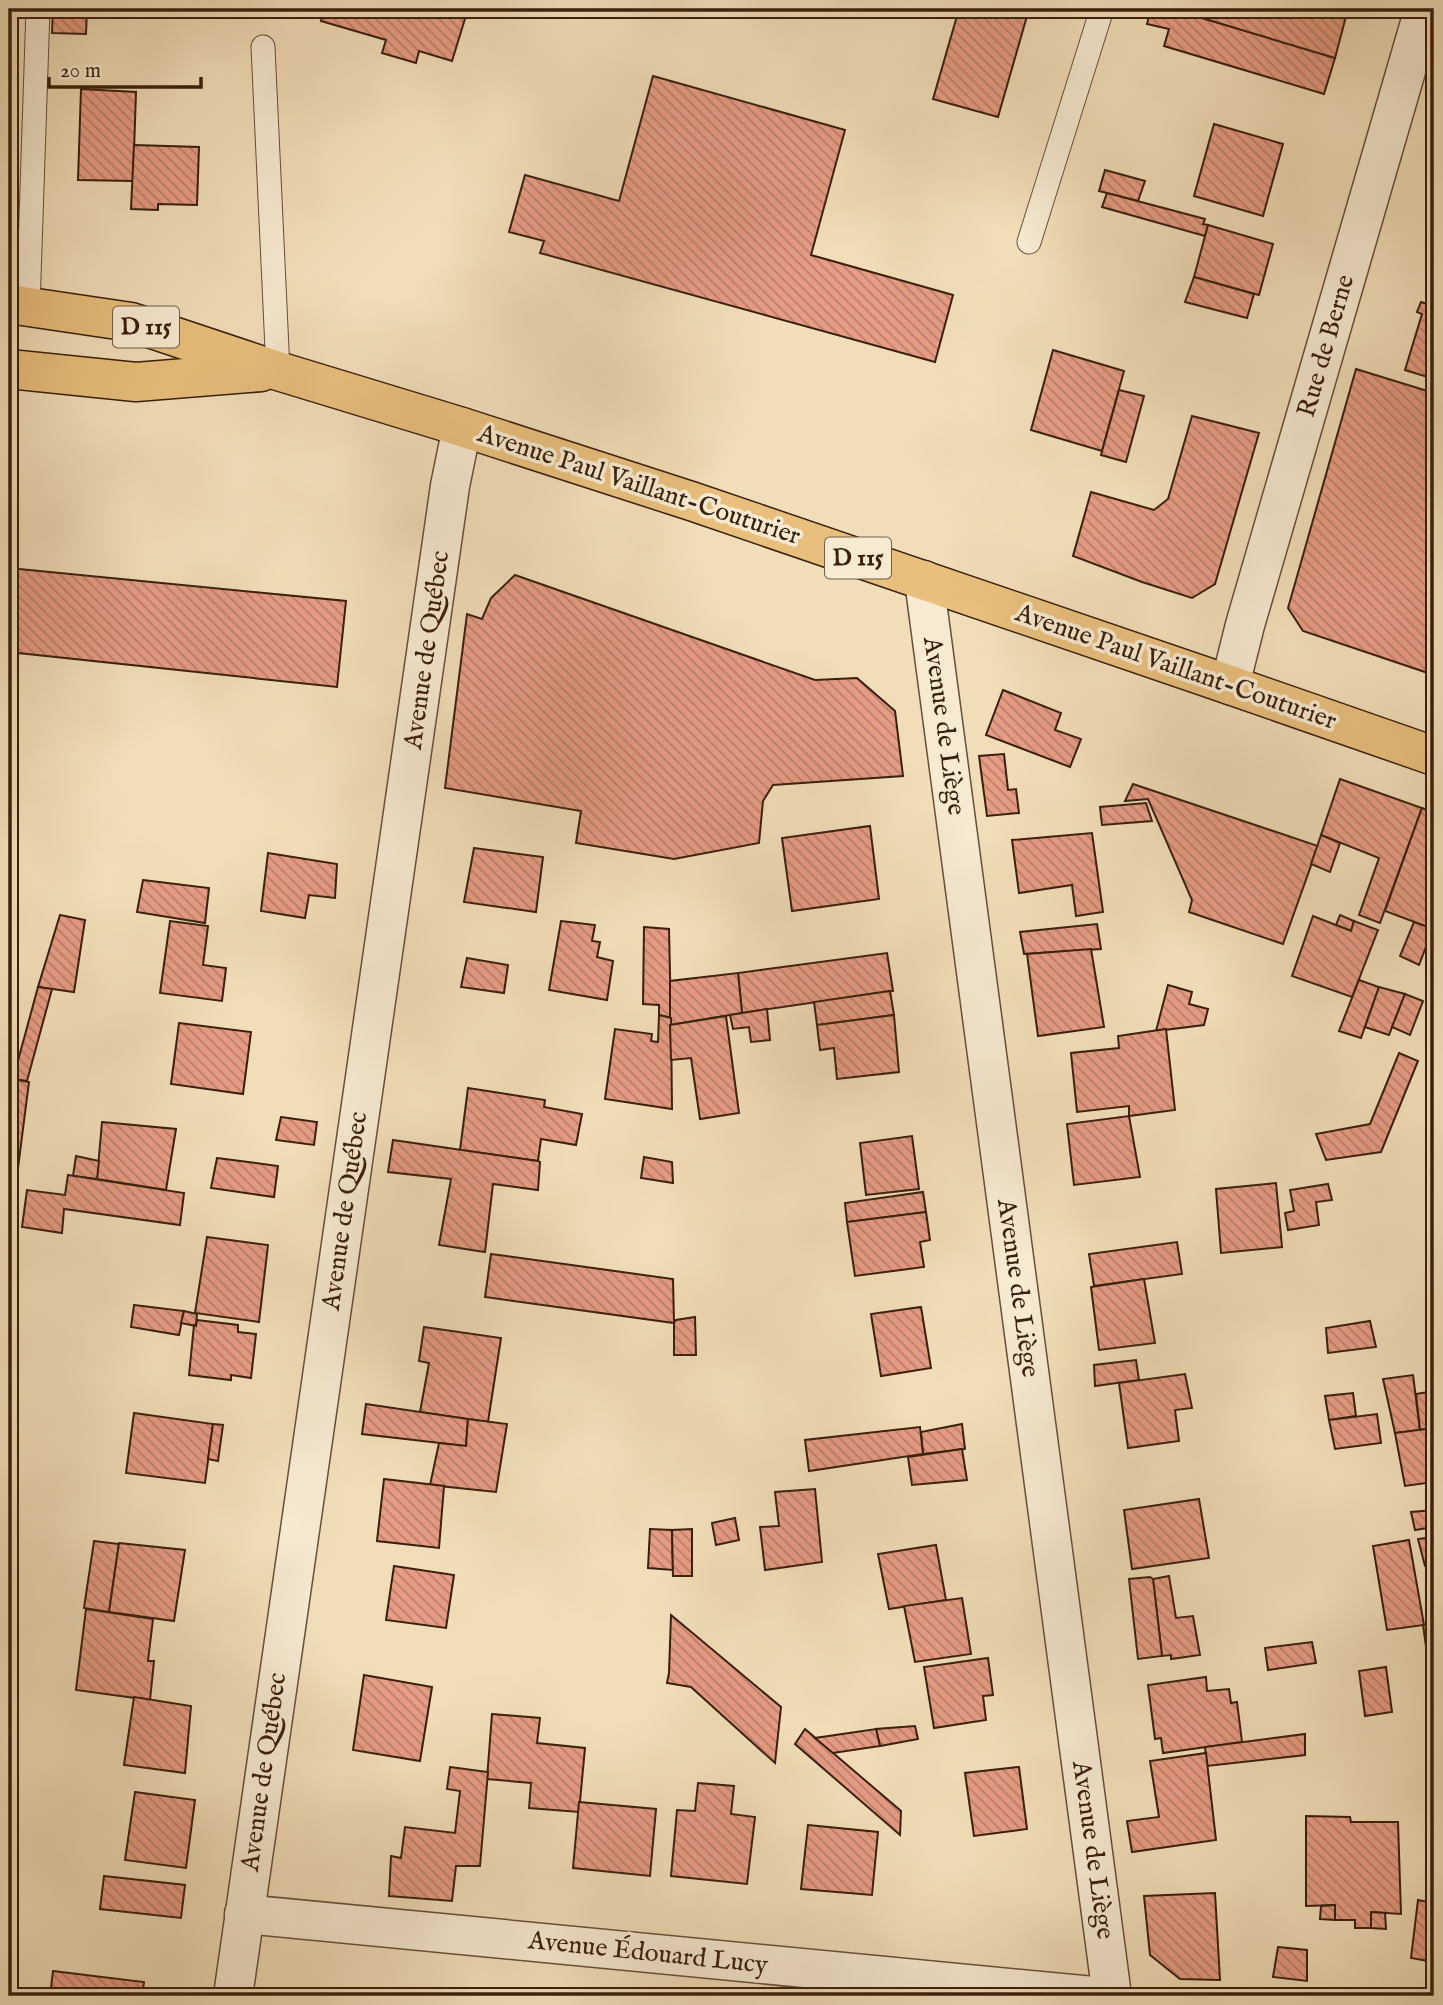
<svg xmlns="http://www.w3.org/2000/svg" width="1443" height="2005" viewBox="0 0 1443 2005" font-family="'IM FELL English',serif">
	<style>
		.building { fill: url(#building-back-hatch); stroke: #391f0d; stroke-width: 2 }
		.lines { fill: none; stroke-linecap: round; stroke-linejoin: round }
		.lane-casing { stroke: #674f38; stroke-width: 25 }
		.street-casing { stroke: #674f38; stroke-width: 41 }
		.primary-casing { stroke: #391f0d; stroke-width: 41 }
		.lane { stroke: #f6ead1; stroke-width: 23 }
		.street { stroke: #f6ead1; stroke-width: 38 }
		.primary { stroke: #e8bf7c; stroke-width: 38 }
		.labels { text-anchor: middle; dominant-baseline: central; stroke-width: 7; stroke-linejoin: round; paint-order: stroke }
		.shield { fill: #f6ead1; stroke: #725c48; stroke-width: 2 }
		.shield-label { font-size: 24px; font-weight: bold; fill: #391f0d }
		.street-label { font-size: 26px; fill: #391f0d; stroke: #f6ead1 }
	</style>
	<defs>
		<pattern id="building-back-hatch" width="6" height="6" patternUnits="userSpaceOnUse" patternTransform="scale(1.75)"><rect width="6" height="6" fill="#e79c84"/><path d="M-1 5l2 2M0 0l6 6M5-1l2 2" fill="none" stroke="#bc7f6a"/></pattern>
	</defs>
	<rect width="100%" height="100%" fill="#f1deb8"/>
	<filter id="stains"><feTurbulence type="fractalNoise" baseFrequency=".00286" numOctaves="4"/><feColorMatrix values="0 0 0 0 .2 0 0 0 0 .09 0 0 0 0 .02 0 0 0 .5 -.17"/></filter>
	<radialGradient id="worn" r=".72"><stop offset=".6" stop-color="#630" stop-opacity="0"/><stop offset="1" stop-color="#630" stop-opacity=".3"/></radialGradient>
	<!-- building -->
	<g class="building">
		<path d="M53,9h34l-1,25 -34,-1z"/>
		<path d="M324,9h144l-16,52 -33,-10 -3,12 -34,-10 4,-13 -65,-19z"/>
		<path d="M959,9h70l-31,108 -65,-18z"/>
		<path d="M1151,9h22l162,49 -11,36 -160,-48 5,-17 -22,-5z"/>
		<path d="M1205,9h143l-13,49 -133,-40z"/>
		<path d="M653,76l192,54 -34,125 142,40 -18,67 -395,-109 4,-12 -35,-9 16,-57 94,26z"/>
		<path d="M81,89l55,3 -3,89 -55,-1z"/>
		<path d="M1214,124l69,20 -20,72 -69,-20z"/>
		<path d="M134,145l65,2 -2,58 -39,-1v6l-27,-1z"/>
		<path d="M1105,170l40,11 -7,20 -39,-10z"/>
		<path d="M1107,193l98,26 -2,5 5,1 -3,11 -103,-29z"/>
		<path d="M1208,225l65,19 -14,51 -65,-18z"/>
		<path d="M1194,277l60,17 -7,24 -62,-16z"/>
		<path d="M1421,302l13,4v73l-29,-9 17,-56 -5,-2z"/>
		<path d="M1053,350l71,21 -22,80 -71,-21z"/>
		<path d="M1356,369l78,24v152l-6,21 6,3v106l-131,-44 -15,-23z"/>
		<path d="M1119,390l25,6 -18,66 -25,-7z"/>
		<path d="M1192,416l67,17 -44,151 -23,14 -50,-16 -69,-26 18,-64 63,18 14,-11z"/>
		<path d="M9,568l337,33 -9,86 -328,-35z"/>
		<path d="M515,575l300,105 42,-2 38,33 8,65 -130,9 -10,16 -4,42 -85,16 -98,-16 5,-32 -136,-23 22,-174 15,5 9,-21z"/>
		<path d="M1003,690l58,23 -6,17 26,9 -11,28 -84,-32z"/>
		<path d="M1004,754l4,36 8,-1 3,24 -32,3 -8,-60z"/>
		<path d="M1340,779l82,29 -42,115 -21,-8 20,-57 -58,-23z"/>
		<path d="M1133,784l185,62 -35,98 -94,-32 3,-12 -44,-101 -23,2z"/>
		<path d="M1146,803l6,18 -50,4 -2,-18z"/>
		<path d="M1422,808l12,5 -1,116 -48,-18z"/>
		<path d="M870,826l9,73 -87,12 -10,-73z"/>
		<path d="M1092,833l11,79 -27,4 -4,-31 -53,8 -7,-53z"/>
		<path d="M1321,835l19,8 -10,29 -19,-8z"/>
		<path d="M474,848l69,9 -7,55 -72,-10z"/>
		<path d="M268,853l69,11 -2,34 -26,-3 -4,23 -44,-7z"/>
		<path d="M143,880l66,8 -4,35 -68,-11z"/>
		<path d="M60,915l25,5 -11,72 -36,-5z"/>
		<path d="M1340,915l14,6 -3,10 -15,-6z"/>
		<path d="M1313,916l38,15 3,-10 24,9 -26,67 -60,-21z"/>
		<path d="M170,921l38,5 -5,39 23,3 -4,33 -62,-8z"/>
		<path d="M561,921l34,4 -3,16 8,1 -3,15 16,4 -6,39 -58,-10z"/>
		<path d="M1414,922l19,7 -14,36 -19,-9z"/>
		<path d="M1097,924l4,25 -77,5 -4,-22z"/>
		<path d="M644,927l25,2 2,89 -12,-3v-10l-16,-1z"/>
		<path d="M1091,949l13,78 -66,9 -11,-82z"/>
		<path d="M887,953l6,38 -151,22 -4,-40z"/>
		<path d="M467,958l41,7 -4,28 -43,-6z"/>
		<path d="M738,973l4,40 -72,12v-44z"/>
		<path d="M1359,980l20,7 -18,51 -22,-7z"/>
		<path d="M1168,985l24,7 -3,12 19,5 -4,16 -48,6z"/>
		<path d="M38,987l14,2 -25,92 -14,-2z"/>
		<path d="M1379,987l26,7 -16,41 -24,-8z"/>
		<path d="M890,991l4,24 -77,10 -3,-23z"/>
		<path d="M1405,994l18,7 -13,34 -18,-8z"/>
		<path d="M767,1009l3,31 -19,2 -2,-15 -16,2 -3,-14z"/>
		<path d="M659,1015l12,3 1,91 -67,-10 10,-70 37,5 -1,7 7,1z"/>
		<path d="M894,1015l5,57 -62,7 -3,-31 -14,2 -3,-25z"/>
		<path d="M726,1016l13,97 -39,6 -9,-61 -20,2 -1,-35z"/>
		<path d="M179,1023l72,9 -8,62 -72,-10z"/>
		<path d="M1166,1029l9,81 -46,6v-10l-52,6 -6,-59 48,-5 -1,-12z"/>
		<path d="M1399,1053l19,8 -37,91 -55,8 -10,-26 54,-10z"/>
		<path d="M13,1079l16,3 -11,86 -9,-2v-59z"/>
		<path d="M468,1088l77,12 -1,7 38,7 -6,31 -35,-6 -3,22 -78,-11z"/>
		<path d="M1129,1116l11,61 -66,8 -7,-61z"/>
		<path d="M281,1117l36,5 -3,23 -38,-5z"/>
		<path d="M102,1122l74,7 -10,61 -69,-11z"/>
		<path d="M912,1136l7,53 -53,6 -6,-52z"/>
		<path d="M393,1140l145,21 2,1 -2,28 -45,-6 -8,68 -46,-7 12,-66 -63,-7z"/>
		<path d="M76,1156l23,5 -2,18 -24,-3z"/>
		<path d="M644,1157l28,5 1,21 -32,-5z"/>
		<path d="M217,1158l61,8 -4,31 -63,-9z"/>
		<path d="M68,1175l116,18 -4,32 -116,-16 -2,24 -40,-6 5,-37 38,5z"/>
		<path d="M1276,1183l6,64 -61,6 -5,-64z"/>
		<path d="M1328,1184l4,16 -16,2 3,23 -31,5 -3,-17 9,-2 -4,-21z"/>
		<path d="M923,1192l3,20 -79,10 -2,-19z"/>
		<path d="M926,1212l4,28 -10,2 4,25 -69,9 -8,-54z"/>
		<path d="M207,1237l61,8 -9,77 -64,-9z"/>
		<path d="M1177,1242l5,32 -88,12 -5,-32z"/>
		<path d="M491,1254l182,25 1,44 -189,-26z"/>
		<path d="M1144,1279l11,64 -56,7 -8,-63z"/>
		<path d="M134,1305l50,6 -5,24 -48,-8z"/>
		<path d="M921,1307l10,61 -50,8 -10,-62z"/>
		<path d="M184,1311l13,3 -1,12 -15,-3z"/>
		<path d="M695,1317l1,38h-22v-32l2,-3z"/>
		<path d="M197,1320l41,5v7l18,2 -5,44 -20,-3v5l-42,-5 5,-50 2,1z"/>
		<path d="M1370,1321l6,26 -48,6 -2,-25z"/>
		<path d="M424,1327l77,11 -13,84 -68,-10 9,-49 -10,-2z"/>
		<path d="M1136,1360l3,20 -44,6 -1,-21z"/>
		<path d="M1185,1374l7,34 -17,2 4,31 -51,7 -9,-65z"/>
		<path d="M1413,1375l7,55 -25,3 -12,-54z"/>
		<path d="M1434,1391v37l-14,2 -4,-36z"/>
		<path d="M1353,1393l3,23 -27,4 -4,-24z"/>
		<path d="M366,1404l102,15 -2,27 -104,-12z"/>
		<path d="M134,1413l79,11 -8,59 -79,-10z"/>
		<path d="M1377,1414l4,29 -46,6 -6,-29z"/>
		<path d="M468,1419l39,5 -11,68 -66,-7 9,-42 27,3z"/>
		<path d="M213,1424l10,1 -5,36 -10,-2z"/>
		<path d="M962,1424l3,25 -42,5 -2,-22z"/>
		<path d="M920,1427l3,27 -114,17 -4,-31z"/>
		<path d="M1434,1428v54l-29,4 -10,-53z"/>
		<path d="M962,1449l5,31 -55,5 -4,-28z"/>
		<path d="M384,1479l60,7 -5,62 -62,-7z"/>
		<path d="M815,1489l7,73 -57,8 -5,-43 19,-1 -4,-34z"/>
		<path d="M1199,1499l10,59 -77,11 -8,-59z"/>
		<path d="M1434,1510v17l-19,3 -4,-18z"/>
		<path d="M735,1518l4,22 -23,5 -4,-22z"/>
		<path d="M650,1529l22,1 1,40 -25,-2z"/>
		<path d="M692,1529v47h-19l-1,-46z"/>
		<path d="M1434,1537v28l-9,1 -7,-27z"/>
		<path d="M1409,1540l15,85 -37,5 -14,-84z"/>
		<path d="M94,1541l25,3 -10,68 -25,-4z"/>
		<path d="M119,1543l66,7 -11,71 -65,-9z"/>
		<path d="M936,1545l10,55 -57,9 -11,-55z"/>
		<path d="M394,1566l60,9 -8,53 -60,-8z"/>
		<path d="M1169,1576l7,42 17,-2 7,39 -29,4v-4l-9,1 -9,-77z"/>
		<path d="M1150,1577l3,2 9,77 -24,3 -9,-80z"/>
		<path d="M962,1598l9,56 -56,8 -11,-56z"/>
		<path d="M86,1609l67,10 -5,42h6l-4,39 -74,-10z"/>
		<path d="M671,1615l110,92 -6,56 -84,-76 -24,-4 2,-10z"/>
		<path d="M1434,1624v43l-5,1 -6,-43z"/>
		<path d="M1312,1642l4,21 -48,7 -3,-22z"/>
		<path d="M988,1658l5,37 -10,1 3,24 -52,8 -10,-61z"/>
		<path d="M1386,1667l6,45 -27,4 -6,-45z"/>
		<path d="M364,1675l68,12 -12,74 -67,-11z"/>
		<path d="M1206,1677l1,14 22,-2 2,14 6,-1 5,40 -79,11 -2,-15 -6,1 -7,-54z"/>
		<path d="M134,1697l57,9 -6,67 -61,-8z"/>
		<path d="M492,1714l48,4 -3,25 48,5 -6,64 -50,-4 2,-25 -44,-4z"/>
		<path d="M915,1726l3,13 -38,7 -4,-17z"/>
		<path d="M805,1729l96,82 -1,24 -105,-91z"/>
		<path d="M876,1729l4,17 -47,7 -18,-15z"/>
		<path d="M1305,1734v21l-98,11 -2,-19z"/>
		<path d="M1206,1753l10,87 -84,12 -5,-31 32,-4 -9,-56z"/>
		<path d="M450,1767l38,5 -8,94h-24l-4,35 -63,-5 2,-40 10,2 4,-31 50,6 5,-42 -13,-2z"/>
		<path d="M1019,1767l8,62 -53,7 -9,-63z"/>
		<path d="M698,1783l36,3 -3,28 24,3 -8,67 -76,-8 6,-66 18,1z"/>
		<path d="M135,1792l60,8 -9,68 -61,-8z"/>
		<path d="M579,1802l77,7 -6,67 -77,-8z"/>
		<path d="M1306,1816l44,1 1,5h47l3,92 -30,-2v16h-16v-8h-20v-15l-29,1z"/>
		<path d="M808,1825l70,7 -6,63 -71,-6z"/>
		<path d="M104,1876l81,9 -4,33 -81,-9z"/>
		<path d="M1215,1893l5,87 -40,-1 -30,-24 -6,-59z"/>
		<path d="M1418,1900l16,3v59l-23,-4z"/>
		<path d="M1335,1905v15l-15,-1 1,-13z"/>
		<path d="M1371,1912l14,1 1,16 -15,-1z"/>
		<path d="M1278,1947l29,3v31l-34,-4z"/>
		<path d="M53,1971l91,11 -2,14h-92z"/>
	</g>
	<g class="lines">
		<!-- lane casing -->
		<g class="lane-casing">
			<g id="lane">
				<path d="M263,47l15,324"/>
				<path d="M1029,242l73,-233"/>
				<path d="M28,307l10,-298"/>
			</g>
		</g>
		<!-- street casing -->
		<g class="street-casing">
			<g id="street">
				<path d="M924,580l188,1416"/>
				<path d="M1230,685l15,-60 179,-616"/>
				<path d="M244,1914l849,82"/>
				<path d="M233,1996l217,-1510 12,-59"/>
			</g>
		</g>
		<!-- primary casing -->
		<g class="primary-casing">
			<g id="primary">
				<path d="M9,304l122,18 147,49 184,56 229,74 539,184 204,71"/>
				<path d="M9,369l127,13 125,-10"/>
			</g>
		</g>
		<!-- lane -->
		<use href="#lane" class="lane"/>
		<!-- street -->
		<use href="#street" class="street"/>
		<!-- primary -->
		<use href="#primary" class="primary"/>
	</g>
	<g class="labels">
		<!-- shield labels -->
		<g class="shield">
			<rect x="113" y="306.5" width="66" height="41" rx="5"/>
			<rect x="825" y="537.5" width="66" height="41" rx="5"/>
		</g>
		<g class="shield-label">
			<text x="146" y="327">D 115</text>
			<text x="858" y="558">D 115</text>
		</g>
		<!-- street labels -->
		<g class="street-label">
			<text transform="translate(1326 346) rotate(-74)">Rue de Berne</text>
			<text transform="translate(639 485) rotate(18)">Avenue Paul Vaillant-Couturier</text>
			<text transform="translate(427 650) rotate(-82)">Avenue de Québec</text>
			<text transform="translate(1176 667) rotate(19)">Avenue Paul Vaillant-Couturier</text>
			<text transform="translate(944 726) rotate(82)">Avenue de Liège</text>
			<text transform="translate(345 1211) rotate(-82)">Avenue de Québec</text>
			<text transform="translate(1018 1288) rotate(82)">Avenue de Liège</text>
			<text transform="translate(264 1772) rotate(-82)">Avenue de Québec</text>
			<text transform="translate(1093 1850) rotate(82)">Avenue de Liège</text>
			<text transform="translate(648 1953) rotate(6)">Avenue Édouard Lucy</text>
		</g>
	</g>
	<!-- margin -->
	<rect width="1443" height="2005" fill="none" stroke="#f1deb8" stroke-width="35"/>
	<rect x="10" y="10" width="1422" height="1984" fill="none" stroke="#391f0d" stroke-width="3.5"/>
	<rect x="18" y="18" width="1408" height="1970" fill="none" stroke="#391f0d" stroke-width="2"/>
	<!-- scale -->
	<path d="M49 77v10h152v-10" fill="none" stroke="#391f0d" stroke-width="3.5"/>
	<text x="60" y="77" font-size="21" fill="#391f0d" stroke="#f6ead1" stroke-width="5" paint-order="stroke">20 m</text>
	<rect width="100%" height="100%" filter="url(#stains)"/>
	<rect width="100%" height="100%" fill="url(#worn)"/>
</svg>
